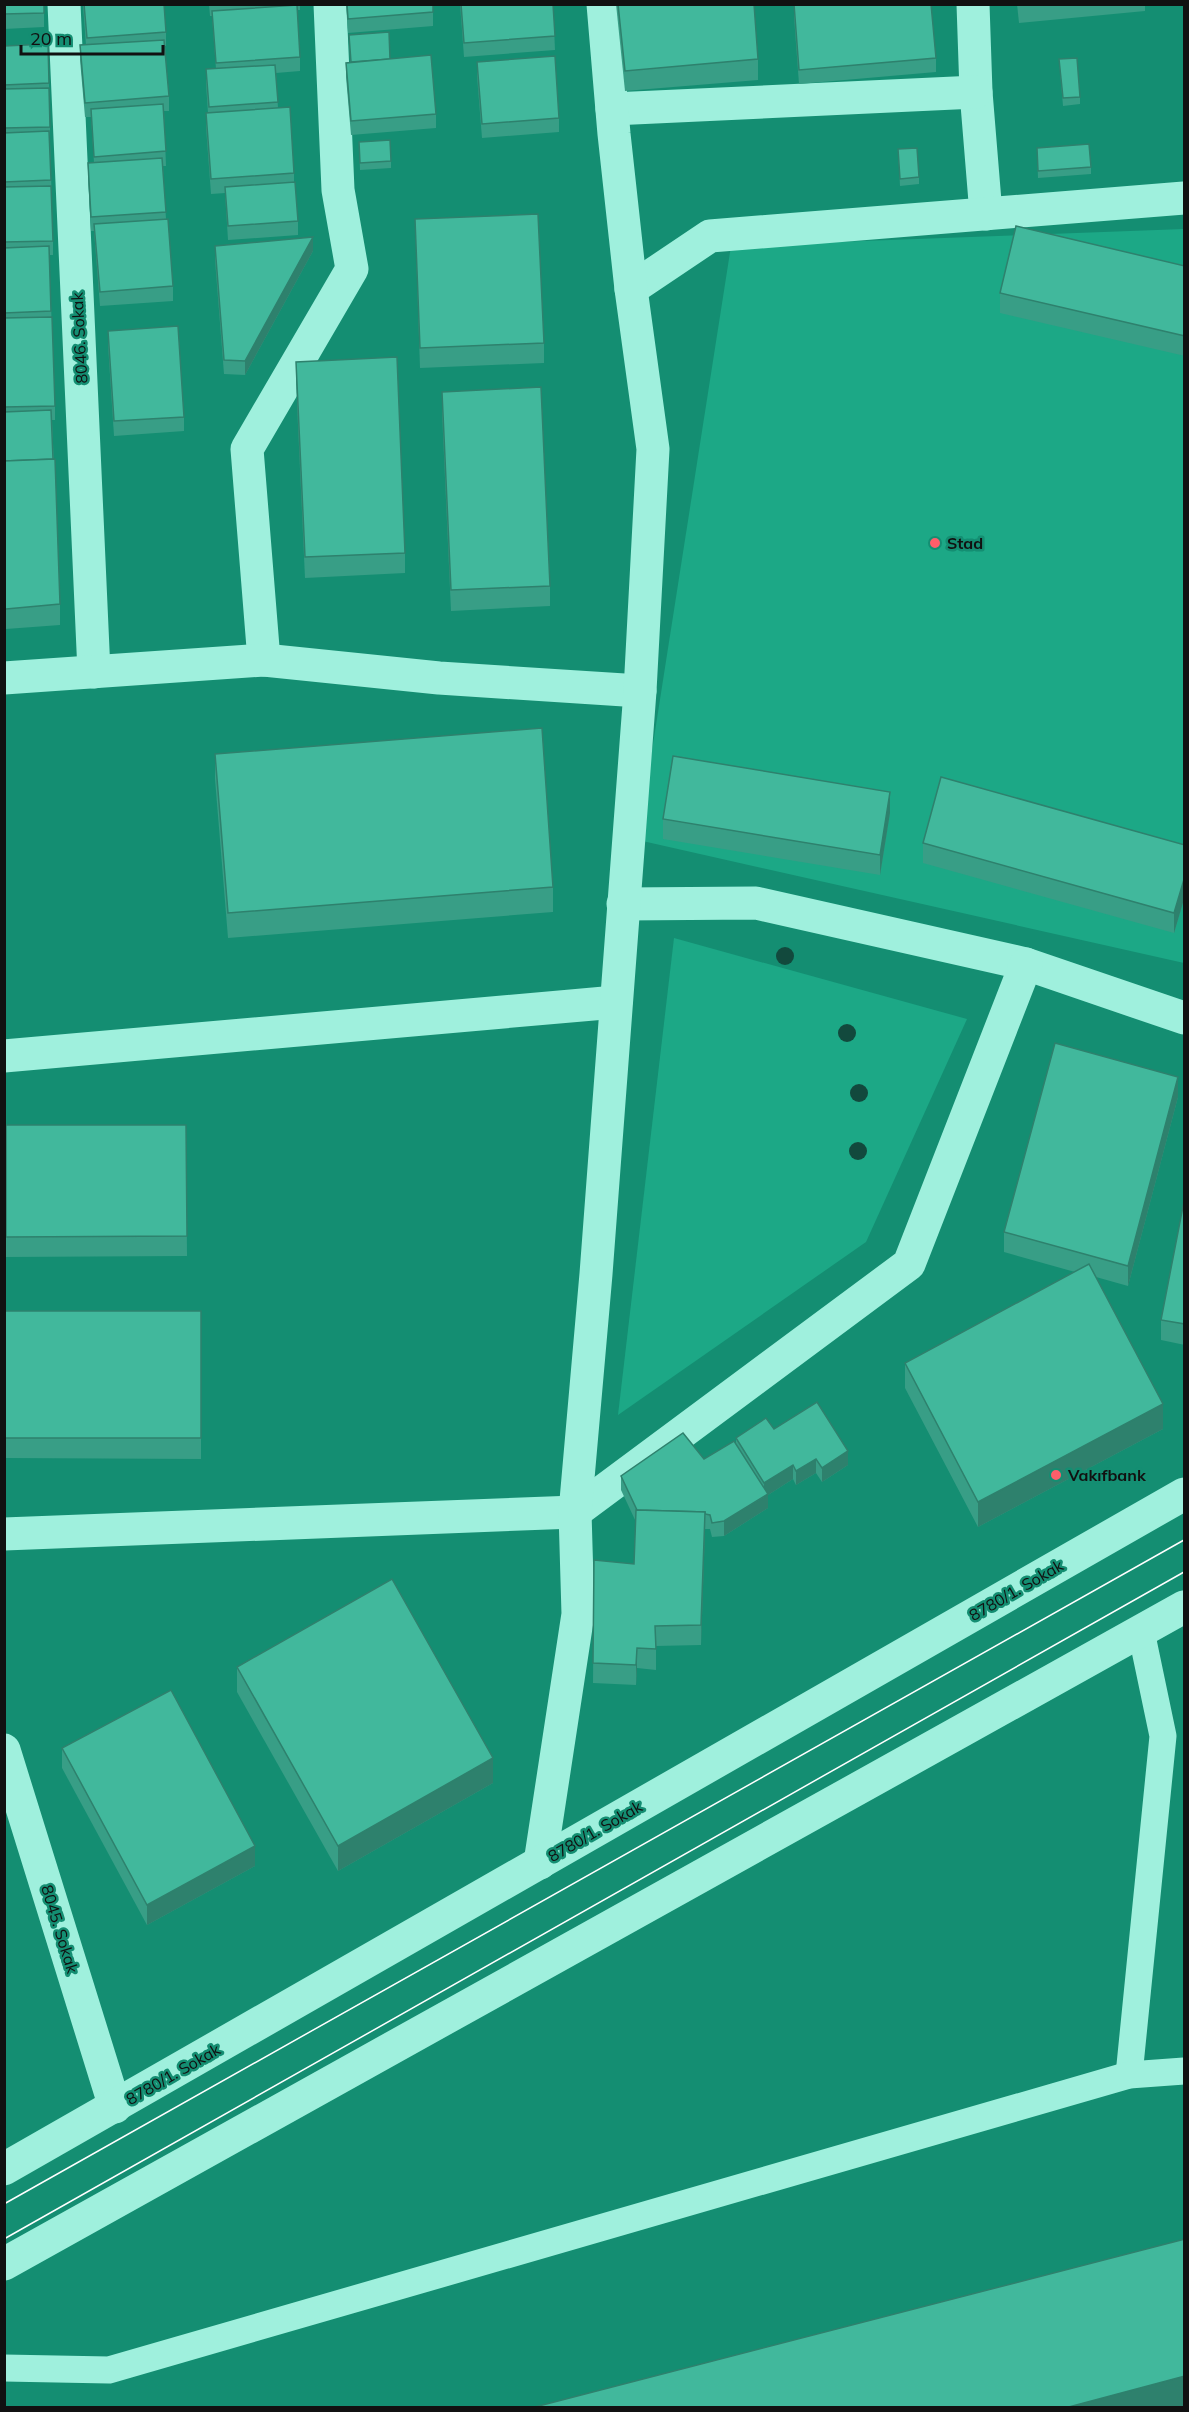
<svg xmlns="http://www.w3.org/2000/svg" width="1189" height="2412" viewBox="0 0 1189 2412" font-family="Mulish,sans-serif">
	<style>
		.green { fill: #1ca886 }
		.lines { fill: none; stroke-linecap: round; stroke-linejoin: round }
		.service { stroke: #9ff0dd; stroke-width: 27 }
		.minor { stroke: #9ff0dd; stroke-width: 33 }
		.tertiary { stroke: #9ff0dd; stroke-width: 33 }
		.tram { stroke: #fff; stroke-width: 1.5 }
		.tree { fill: #12493d }
		.wall { fill: #389e86 }
		.shaded-wall { fill: #2e816d }
		.building { fill: #41b89c; stroke: #2e816d; stroke-width: 1.5 }
		.poi-dot { fill: #ff5e6a; stroke: #148e72; stroke-width: 2 }
		.labels { text-anchor: middle; dominant-baseline: central; stroke-width: 5; stroke-linejoin: round; paint-order: stroke }
		.street-label { font-size: 16px; fill: #111; stroke: #148e72 }
		.poi-label { font-size: 16px; font-weight: bold; fill: #111; stroke: #148e72; text-anchor: start }
	</style>
	<rect width="100%" height="100%" fill="#148e72"/>
	<!-- green -->
	<g class="green">
		<path d="M1184,229v734l-546,-123 93,-594z"/>
		<path d="M674,938l293,81 -101,223 -248,173z"/>
	</g>
	<g class="lines">
		<!-- service -->
		<g class="service">
			<path d="M1129,2075l34,-339 -22,-105"/>
			<path d="M4,2368l105,2 1020,-295 55,-4"/>
		</g>
		<!-- minor -->
		<g class="minor">
			<path d="M64,4l30,668"/>
			<path d="M973,4l3,88 10,122"/>
			<path d="M612,109l364,-17"/>
			<path d="M631,289l79,-53 474,-38"/>
			<path d="M264,660l-17,-211 105,-180 -14,-79 -8,-186"/>
			<path d="M4,678l260,-18 175,18 201,13"/>
			<path d="M623,904l133,-1 270,61 158,54"/>
			<path d="M4,1056l612,-54"/>
			<path d="M4,1534l571,-22 334,-248 117,-300"/>
			<path d="M4,1750l111,357"/>
			<path d="M540,1863l38,-249 -3,-102 21,-238 44,-583 13,-242 -22,-160 -17,-155 -11,-130"/>
		</g>
		<!-- tertiary -->
		<g class="tertiary">
			<path d="M4,2169l1180,-675"/>
			<path d="M4,2264l1180,-657"/>
		</g>
		<!-- tram -->
		<g class="tram">
			<path d="M4,2204l1180,-664"/>
			<path d="M4,2239l1180,-667"/>
		</g>
	</g>
	<!-- trees -->
	<g class="tree">
		<circle cx="785" cy="956" r="9"/>
		<circle cx="847" cy="1033" r="9"/>
		<circle cx="859" cy="1093" r="9"/>
		<circle cx="858" cy="1151" r="9"/>
	</g>
	<!-- wall -->
	<g class="wall">
		<path d="M4,4h40v23l-40,2z"/>
		<path d="M82,4h82l2,28v14h-1l4,50v15h-5l2,55h-3l3,53 7,67v15l-73,5 -6,-75h-3l-3,-53v-15h6l-3,-46h-6l-5,-57v-15h6l-3,-39h-1z"/>
		<path d="M209,4h91v6h-3l3,47v14l-24,2 2,35 16,65v9l4,39v14l-70,5 -3,-47 -14,1 -5,-67v-14h2l-2,-29v-15h10l-4,-53h-2z"/>
		<path d="M346,4h87v22l-85,7z"/>
		<path d="M460,4h93l2,46 -91,7z"/>
		<path d="M616,4h138l4,55v21l-133,11z"/>
		<path d="M794,4l142,54v14l-137,12 -5,-67z"/>
		<path d="M1017,4h128v7l-126,12z"/>
		<path d="M349,35l41,24 46,55v14l-85,7 -5,-58v-14l4,-1z"/>
		<path d="M48,44l2,83v14l3,100v14h-4l6,151v14h-3l8,184v21l-54,4h-2v-583z"/>
		<path d="M1059,59l21,38v7l-17,2z"/>
		<path d="M477,62l82,56v14l-77,6 -5,-62z"/>
		<path d="M359,142l32,19v7l-31,2z"/>
		<path d="M1037,148l54,19v7l-53,4z"/>
		<path d="M898,149l21,28v7l-19,2z"/>
		<path d="M415,219l129,124v20l-124,5z"/>
		<path d="M215,246l98,5 -68,124 -21,-1 -9,-114z"/>
		<path d="M1185,266v90l-185,-43v-20z"/>
		<path d="M108,331l76,86v14l-70,5 -6,-91z"/>
		<path d="M296,362l109,191v20l-100,5 -9,-196z"/>
		<path d="M442,392l108,194v20l-99,5 -9,-199z"/>
		<path d="M215,754l338,133v25l-325,26 -13,-159z"/>
		<path d="M890,813l-10,62 -217,-36v-20z"/>
		<path d="M923,843l262,2v51l-11,37 -251,-70z"/>
		<path d="M1178,1097l-50,189 -32,-9 67,152 -185,98 -73,-139v-25l170,-91 -71,-20v-20z"/>
		<path d="M6,1125h180l1,131 -181,1z"/>
		<path d="M1185,1196v149l-24,-5v-20z"/>
		<path d="M4,1311h197v148l-197,-1z"/>
		<path d="M774,1429l74,36 -26,17 -6,-9 -20,12 -3,-6 -25,16v13l-44,28 -12,1 -2,-8h-5l-4,116 -45,1v24l-19,-2 -1,17 -43,-2 1,-123 40,4 2,-42 -15,-32v-14l83,-17 32,-15v-6z"/>
		<path d="M237,1667l256,116 -155,88 -101,-179z"/>
		<path d="M62,1748l193,118 -108,59 -85,-157z"/>
	</g>
	<!-- shaded-wall -->
	<g class="shaded-wall">
		<path d="M313,237v14l-68,124v-14z"/>
		<path d="M890,792v21l-10,62v-20z"/>
		<path d="M1185,876v20l-11,37v-20z"/>
		<path d="M1178,1077v20l-50,189v-20z"/>
		<path d="M1163,1404v25l-185,98v-25z"/>
		<path d="M848,1451v14l-26,17v-14z"/>
		<path d="M816,1459v14l-20,12v-14z"/>
		<path d="M793,1465v14l-25,16v13l-44,28v-15l40,-24v-14z"/>
		<path d="M705,1512v20l-4,113v-20z"/>
		<path d="M637,1648v20l-1,17v-20z"/>
		<path d="M493,1758v25l-155,88v-25z"/>
		<path d="M255,1846v20l-108,59v-20z"/>
		<path d="M1185,2376v32h-120z"/>
	</g>
	<!-- building -->
	<g class="building">
		<path d="M4,4h40v9l-40,1z"/>
		<path d="M84,4h80l2,28 -79,6z"/>
		<path d="M347,4h86v8l-85,7z"/>
		<path d="M461,4h92l2,32 -91,7z"/>
		<path d="M618,4h136l4,55 -133,12z"/>
		<path d="M794,4h137l5,54 -137,12z"/>
		<path d="M297,5l3,52 -84,6 -4,-52z"/>
		<path d="M389,32l1,27 -39,3 -2,-27z"/>
		<path d="M164,40l5,56 -84,7 -5,-58z"/>
		<path d="M48,44l1,39 -45,2v-39z"/>
		<path d="M431,55l5,59 -85,7 -5,-58z"/>
		<path d="M555,56l4,62 -77,6 -5,-62z"/>
		<path d="M1077,58l3,39 -17,1 -4,-39z"/>
		<path d="M275,65l3,37 -69,5 -3,-38z"/>
		<path d="M49,88l1,39 -46,1v-39z"/>
		<path d="M163,104l3,47 -72,6 -3,-48z"/>
		<path d="M290,107l4,66 -83,6 -5,-66z"/>
		<path d="M49,131l2,49 -47,2v-49z"/>
		<path d="M390,140l1,21 -31,2 -1,-21z"/>
		<path d="M1089,144l2,23 -53,4 -1,-23z"/>
		<path d="M917,148l2,29 -19,2 -2,-30z"/>
		<path d="M162,158l4,54 -75,5 -3,-54z"/>
		<path d="M295,182l3,39 -70,5 -3,-39z"/>
		<path d="M51,186l2,55 -49,1v-55z"/>
		<path d="M538,214l6,129 -124,5 -5,-129z"/>
		<path d="M168,219l5,67 -73,6 -6,-68z"/>
		<path d="M1016,226l169,40v70l-185,-43z"/>
		<path d="M313,237l-68,124 -21,-1 -9,-114z"/>
		<path d="M49,246l2,65 -47,2v-65z"/>
		<path d="M52,317l3,89 -51,1v-89z"/>
		<path d="M178,326l6,91 -70,4 -6,-90z"/>
		<path d="M397,357l8,196 -100,4 -9,-195z"/>
		<path d="M541,387l9,199 -99,4 -9,-198z"/>
		<path d="M51,410l2,49 -49,2v-49z"/>
		<path d="M55,459l5,145 -54,5 -2,-1v-147z"/>
		<path d="M542,728l11,159 -325,26 -13,-159z"/>
		<path d="M673,756l217,36 -10,63 -217,-36z"/>
		<path d="M941,777l244,68v31l-11,37 -251,-70z"/>
		<path d="M1055,1043l123,34 -50,189 -124,-34z"/>
		<path d="M6,1125h180l1,111 -181,1z"/>
		<path d="M1185,1196v128l-24,-4z"/>
		<path d="M1089,1264l74,140 -185,98 -73,-139z"/>
		<rect x="4" y="1311" width="197" height="127"/>
		<path d="M817,1402l31,49 -26,17 -6,-9 -20,12 -3,-6 -29,18 -28,-45 30,-20 8,11z"/>
		<path d="M683,1433l21,26 30,-18 34,53 -44,27 -12,2 -2,-8 -5,-1v-2l-68,-2 -16,-34z"/>
		<path d="M636,1510l69,2 -4,113 -46,1 1,23 -19,-1 -1,17 -43,-2 1,-103 40,4z"/>
		<path d="M392,1579l101,179 -155,88 -101,-179z"/>
		<path d="M171,1690l84,156 -108,59 -85,-157z"/>
		<path d="M1185,2239v137l-120,32h-534z"/>
	</g>
	<!-- markers -->
	<g class="poi-dot">
		<circle cx="935" cy="543" r="6"/>
		<circle cx="1056" cy="1475" r="6"/>
	</g>
	<g class="labels">
		<!-- street labels -->
		<g class="street-label">
			<text transform="translate(79 338) rotate(-93)">8046. Sokak</text>
			<text transform="translate(1016 1590) rotate(-30)">8780/1. Sokak</text>
			<text transform="translate(595 1831) rotate(-30)">8780/1. Sokak</text>
			<text transform="translate(60 1929) rotate(73)">8045. Sokak</text>
			<text transform="translate(173 2074) rotate(-30)">8780/1. Sokak</text>
		</g>
		<!-- poi labels -->
		<g class="poi-label">
			<text x="947" y="543">Stad</text>
			<text x="1068" y="1475">Vakıfbank</text>
		</g>
	</g>
	<!-- border -->
	<rect width="1189" height="2412" fill="none" stroke="#111111" stroke-width="12"/>
	<!-- scale -->
	<path d="M21 45v9h142v-9" fill="none" stroke="#111111" stroke-width="3"/>
	<text x="30" y="45" font-size="18" fill="#111111" stroke="#148e72" stroke-width="4.5" paint-order="stroke">20 m</text>
</svg>
